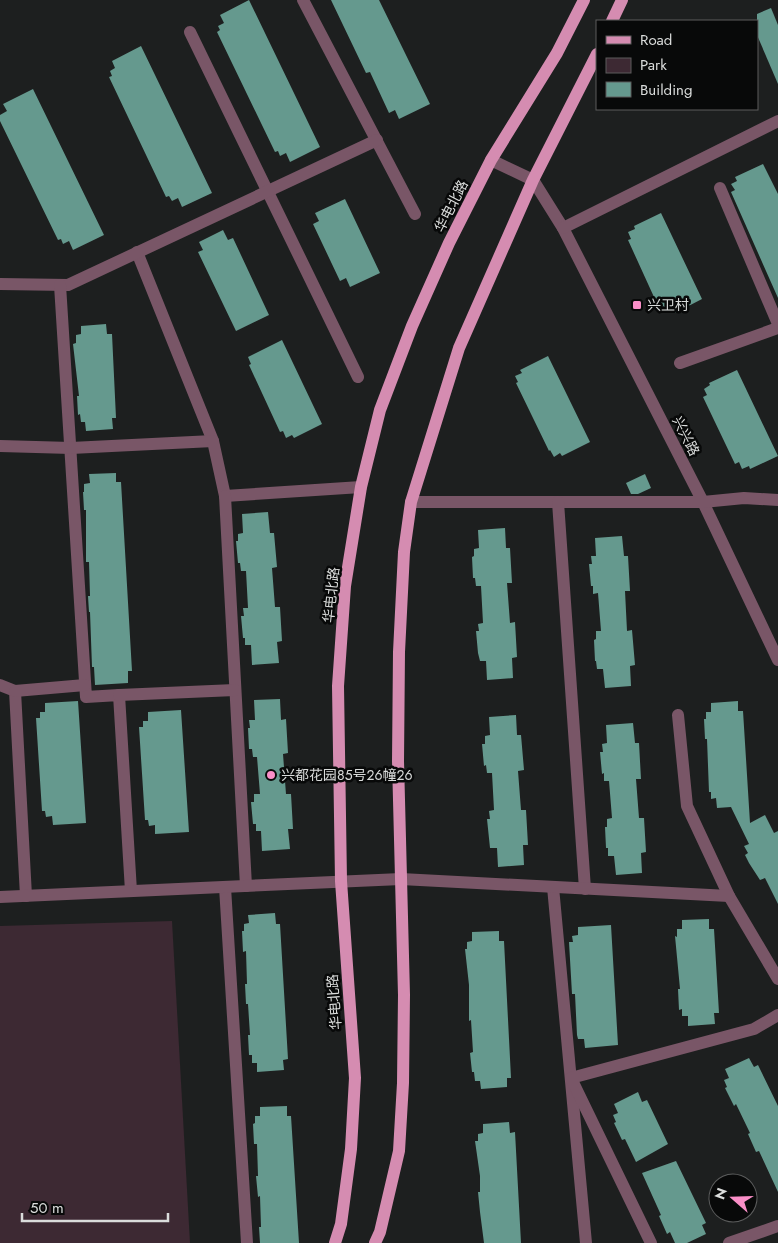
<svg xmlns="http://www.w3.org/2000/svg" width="778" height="1243" viewBox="0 0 778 1243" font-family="Jost,'Noto Sans SC',sans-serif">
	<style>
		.green { fill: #3d2933 }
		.building { fill: #65998e }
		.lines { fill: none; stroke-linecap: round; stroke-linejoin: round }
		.minor { stroke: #795667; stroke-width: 12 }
		.major { stroke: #d58cb1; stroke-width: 12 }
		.poi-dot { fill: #fa8fc8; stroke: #080909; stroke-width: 2 }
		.labels { text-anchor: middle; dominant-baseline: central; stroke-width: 5; stroke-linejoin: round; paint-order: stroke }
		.street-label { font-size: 14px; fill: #dadcdb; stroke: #080909 }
		.poi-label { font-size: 14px; fill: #dadcdb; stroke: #080909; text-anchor: start }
	</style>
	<rect width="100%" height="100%" fill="#1d1f1f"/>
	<!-- green -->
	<path class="green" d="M172,921l18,322h-190v-317z"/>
	<!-- building -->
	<g class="building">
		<path d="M249,0l71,147 -30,15 -4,-9 -6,3 -2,-5 -3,1 -58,-120 3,-2 -2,-4 6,-3 -4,-8z"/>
		<path d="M331,0h48l51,104 -31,15 -4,-9 -6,3 -19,-41 -4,1z"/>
		<path d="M771,8l7,17v59l-21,-49v-21z"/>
		<path d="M141,46l71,147 -30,14 -4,-9 -6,3 -3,-5 -3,1 -57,-120 3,-1 -2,-5 5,-3 -3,-7z"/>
		<path d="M33,89l71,146 -31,15 -4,-9 -6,3 -2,-5 -3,1 -58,-119v-6l7,-4 -4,-7z"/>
		<path d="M763,164l15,30v104l-47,-106 4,-2 -4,-6 6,-3 -2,-4z"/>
		<path d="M345,199l35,74 -30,14 -4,-9 -6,3 -27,-57 6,-3 -4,-8z"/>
		<path d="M661,213l41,86 -27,14 -2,-3 -6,3 -3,-7 -5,2 -31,-68 3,-1 -3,-7 7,-3 -1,-3z"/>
		<path d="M223,230l5,10 5,-2 36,77 -33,16 -38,-79 5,-2 -4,-8z"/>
		<path d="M106,324l1,10h5l4,84h-4l1,11 -27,2 -1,-9h-4l-1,-8 -2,1 -1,-19h2l-6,-52 3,-1v-8l5,-1v-8z"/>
		<path d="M282,340l40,84 -28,14 -2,-3 -6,3 -3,-7 -3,1 -31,-67 2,-1 -3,-7z"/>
		<path d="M548,356l42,86 -28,14 -2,-3 -6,4 -4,-7 -1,1 -33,-68 2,-1 -3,-6 7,-3 -2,-3z"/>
		<path d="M737,370l41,86 -28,13 -1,-3 -7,3 -3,-7 -4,2 -32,-67 4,-2 -3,-6 6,-4 -1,-2z"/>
		<path d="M116,473v9h5l11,189h-4v12l-33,2 -1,-18h-2l-2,-55h-1l-1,-16h2l-1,-34h-3v-52h-2l-1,-18h1v-8l6,-1 -1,-9z"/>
		<path d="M645,474l6,14 -13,6h-7l-5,-11z"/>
		<path d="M268,512l2,21h4l3,34 -5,1 3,39h5l2,34 -5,1 2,21 -27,2 -1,-20h-6v-7h-2l-2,-22h3l-1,-8h5l-2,-37h-5l-1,-8h-2l-2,-22h2v-7l5,-1 -1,-19z"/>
		<path d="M505,528l1,20h4l2,35h-5l3,40 5,-1 2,35 -5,1 1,20 -26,2 -1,-19h-6l-2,-8 -2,-22h3l-1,-7 5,-1 -2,-37h-5l-1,-8h-2l-1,-21 2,-1v-7l5,-1 -1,-18z"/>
		<path d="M622,536l2,20h4l2,35h-5l2,40 5,-1 3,35 -5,1 1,20 -26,2 -2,-19h-6l-1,-8h-1l-1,-21 2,-1v-8h5l-3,-38 -5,1v-8h-2l-2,-22h3l-1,-8h5l-1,-18z"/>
		<path d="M280,699l1,21 5,-1 2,34 -5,1 3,40h5l2,35h-5l2,20 -28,2 -1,-20h-5v-7h-3l-2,-22h3v-8h6l-3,-37h-4l-1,-8h-3l-1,-21h2l-1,-8h6l-1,-20z"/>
		<path d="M78,701l8,122 -33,2 -1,-9 -6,1 -1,-6h-3l-6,-93h4v-6h5v-9z"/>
		<path d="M738,701v10h5l7,112 15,-8 9,18 4,-2v73l-13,-26 -5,2 -11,-17 -4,-8 3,-2 -4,-7 5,-2 -18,-37 -14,1 -1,-10 -5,1v-7h-2l-2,-53h-2l-1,-20h2v-7h5v-9z"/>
		<path d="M181,710l8,122 -34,2v-9l-6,1 -1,-6h-3l-6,-93h4v-6h5v-9z"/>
		<path d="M516,715l1,20h4l3,35 -6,1 3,39h5l2,35h-5l1,20 -26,2 -1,-19h-7l-3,-29h3l-1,-8 5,-1 -2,-37h-5l-1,-8 -2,1 -2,-22h3v-8l5,-1 -1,-18z"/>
		<path d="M633,723l2,20h4l2,36h-5l3,39h5l2,34 -5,1 1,20 -26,2 -2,-19h-6v-8h-2l-1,-21h2v-8l5,-1 -3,-37h-5v-8l-2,1 -2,-22h3l-1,-8 5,-1 -1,-18z"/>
		<path d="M275,913l1,11h4l8,135 -5,1 1,10 -27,2v-9h-5v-8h-3l-1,-20h2l-2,-31h-2l-1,-20h2l-1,-33 -3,1 -1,-21h2v-7l5,-1 -1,-8z"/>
		<path d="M709,919v10h5l5,84h-5l1,11 -27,2v-10h-6v-7l-3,1 -1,-21h2l-5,-53 2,1v-8h5v-9z"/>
		<path d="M611,925l7,120 -33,3 -1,-9h-6l-1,-4 -2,-41h-3l-3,-52h4l-1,-6 6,-1v-8z"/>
		<path d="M499,931v10h5l7,137h-4v9l-26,2 -1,-8h-5l-1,-9h-2l-2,-19 3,-1 -2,-32 -2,1v-36l-4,-36h2v-7l5,-1v-9z"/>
		<path d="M749,1058l5,9 4,-2 20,41v86l-19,-41 -3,1 -8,-18 2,-1 -14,-29 -2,2 -9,-18 2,-1 -3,-7 5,-2 -4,-9z"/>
		<path d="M638,1092l4,10 5,-2 21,44 -32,18 -11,-23 -3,1 -8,-17 2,-1 -3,-7 5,-2 -4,-9z"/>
		<path d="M287,1106v10h4l8,127h-39l-1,-16h2l-1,-31 -2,1 -2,-21h2l-1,-32h-3l-1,-20 2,-1v-7h5v-9z"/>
		<path d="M509,1122l1,11 5,-1 6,111h-37l-4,-31 -2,-20h2v-16l-5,-35h3v-7l5,-1v-9z"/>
		<path d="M676,1161l30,62 -4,2 4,9 -19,9h-12l-5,-11 -3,2 -8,-18 2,-1 -19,-42z"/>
	</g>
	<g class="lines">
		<!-- minor -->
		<g class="minor">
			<path d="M303,0l112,214"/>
			<path d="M190,32l168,345"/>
			<path d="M491,160l42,20 30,48 140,274 75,158"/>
			<path d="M720,188l58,136"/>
			<path d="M563,228l215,-107"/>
			<path d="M137,252l76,189"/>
			<path d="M0,284l68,1 309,-145"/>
			<path d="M60,285l26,412 33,-2 12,196"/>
			<path d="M680,363l98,-35"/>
			<path d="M0,446l71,2 142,-7 12,55 136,-9"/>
			<path d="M225,496l21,390"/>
			<path d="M411,502h292l41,-4 34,2"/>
			<path d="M558,502l27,387"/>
			<path d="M0,685l15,6 11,205"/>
			<path d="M15,691l70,-6"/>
			<path d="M119,695l116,-5"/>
			<path d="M678,715l9,91 42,90 49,83"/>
			<path d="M225,887l22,356"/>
			<path d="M553,887l33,356"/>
			<path d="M0,897l401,-18 328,17"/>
			<path d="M651,1243l-80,-165 183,-49 24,-14"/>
			<path d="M729,1243l49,-17"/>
		</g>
		<!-- major -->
		<g class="major">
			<path d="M612,21l10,-21"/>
			<path d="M335,1243l6,-19 10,-75 4,-71 -14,-197 -3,-195 7,-100 16,-99 19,-77 32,-84 37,-83 42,-83 66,-107 27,-53"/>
			<path d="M375,1243l5,-11 19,-81 4,-68 1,-88 -6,-234 1,-109 5,-100 7,-50 48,-154 74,-168 64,-126"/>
		</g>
	</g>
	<!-- markers -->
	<g class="poi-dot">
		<rect x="632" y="300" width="10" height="10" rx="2.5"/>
		<circle cx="271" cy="775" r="5"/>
	</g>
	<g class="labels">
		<!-- street labels -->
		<g class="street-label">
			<text transform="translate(451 206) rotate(-63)">华电北路</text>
			<text transform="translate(686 436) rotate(63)">兴兴路</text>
			<text transform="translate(331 595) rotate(-84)">华电北路</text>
			<text transform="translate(334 1002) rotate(-94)">华电北路</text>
		</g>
		<!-- poi labels -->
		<g class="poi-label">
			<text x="647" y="305">兴卫村</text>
			<text x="281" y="775">兴都花园85号26幢26</text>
		</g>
	</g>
	<!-- legend -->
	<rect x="596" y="20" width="162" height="90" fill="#080909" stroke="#5c5d5d"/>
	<rect x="606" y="36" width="25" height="8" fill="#d58cb1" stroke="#5c5d5d"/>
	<text x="640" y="45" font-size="15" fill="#dadcdb">Road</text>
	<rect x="606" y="58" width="25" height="15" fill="#3d2933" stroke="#5c5d5d"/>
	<text x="640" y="70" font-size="15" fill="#dadcdb">Park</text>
	<rect x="606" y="82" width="25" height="15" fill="#65998e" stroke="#5c5d5d"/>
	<text x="640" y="95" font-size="15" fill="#dadcdb">Building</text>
	<!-- north arrow -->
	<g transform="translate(733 1198) rotate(290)"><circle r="24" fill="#080909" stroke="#5c5d5d"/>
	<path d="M0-4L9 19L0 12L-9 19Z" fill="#fa8fc8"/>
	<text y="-8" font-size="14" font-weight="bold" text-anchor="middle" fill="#dadcdb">N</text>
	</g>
	<!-- scale -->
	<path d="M22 1213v8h146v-8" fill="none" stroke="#dadcdb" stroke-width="2.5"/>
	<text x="30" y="1213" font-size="15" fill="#dadcdb" stroke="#080909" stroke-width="4" paint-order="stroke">50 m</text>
</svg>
